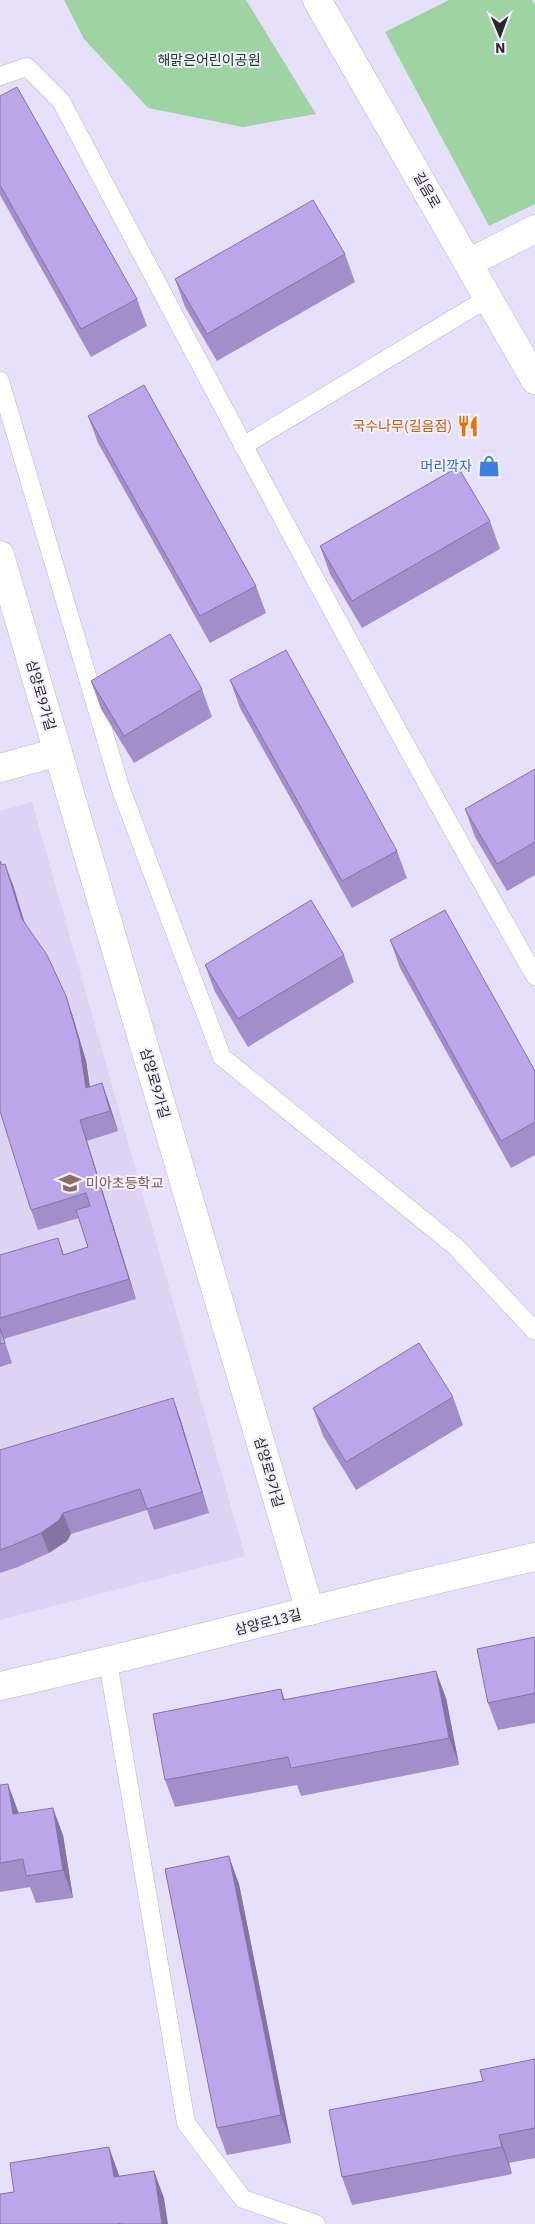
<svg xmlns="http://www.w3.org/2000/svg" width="535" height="2224" viewBox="0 0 535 2224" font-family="'IBM Plex Sans','Noto Sans KR',sans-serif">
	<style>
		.built { fill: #ddd3f5 }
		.green { fill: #9ed4a3 }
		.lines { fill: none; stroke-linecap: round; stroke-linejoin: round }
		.lane-casing { stroke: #bcb5cf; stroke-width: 19 }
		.street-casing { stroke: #bcb5cf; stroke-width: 29 }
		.secondary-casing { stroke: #bcb5cf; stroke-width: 29 }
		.lane { stroke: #fff; stroke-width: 18 }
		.street { stroke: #fff; stroke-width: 28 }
		.secondary { stroke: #fff; stroke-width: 28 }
		.wall { fill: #a28fc9 }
		.shaded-wall { fill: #8474a4 }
		.building { fill: #bca6ea; stroke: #8474a4 }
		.labels { text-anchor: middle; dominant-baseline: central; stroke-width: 4; stroke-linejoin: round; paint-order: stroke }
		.park-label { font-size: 14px; fill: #16411e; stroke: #f3f0fb }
		.street-label { font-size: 14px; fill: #292630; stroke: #f3f0fb }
		.food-label { font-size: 14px; fill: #c56008; stroke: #f3f0fb; text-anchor: end }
		.shop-label { font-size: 14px; fill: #366cbe; stroke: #f3f0fb; text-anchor: end }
		.education-label { font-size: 14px; fill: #785e54; stroke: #f3f0fb; text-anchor: start }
	</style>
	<rect width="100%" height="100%" fill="#e7e0fb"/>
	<!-- built -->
	<path class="built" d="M32,802l213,754 -245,64v-809z"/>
	<!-- green -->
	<g class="green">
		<path d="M64,0h182l70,114 -73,13 -95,-19 -64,-69z"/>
		<path d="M449,0h83l3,5v199l-46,22 -104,-194z"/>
	</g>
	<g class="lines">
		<!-- lane casing -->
		<g class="lane-casing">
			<g id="lane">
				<path d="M0,76l27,-9 34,34c155,294 310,587 474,875"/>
				<path d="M0,381l120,406 102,270 233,189 80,85"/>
				<path d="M243,446l245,-148"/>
				<path d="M108,1662l78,461 57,76 73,25"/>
			</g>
		</g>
		<!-- street casing -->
		<g class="street-casing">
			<g id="street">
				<path d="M468,263l67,-34"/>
				<path d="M0,555l310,1056"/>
				<path d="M0,768l58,-16"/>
			</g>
		</g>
		<!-- secondary casing -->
		<g class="secondary-casing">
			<g id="secondary">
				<path d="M317,0l218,380"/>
				<path d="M0,1686c179,-40 356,-90 535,-129"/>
			</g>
		</g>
		<!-- lane -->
		<use href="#lane" class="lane"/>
		<!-- street -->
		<use href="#street" class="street"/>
		<!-- secondary -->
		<use href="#secondary" class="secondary"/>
	</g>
	<!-- wall -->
	<g class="wall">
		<path d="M0,96l137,203 10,27 -56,31 -91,-162z"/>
		<path d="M345,254l10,28 -138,79 -32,-54 -10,-28z"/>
		<path d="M88,416l168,170 10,27 -56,30 -112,-200z"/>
		<path d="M490,521l10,28 -138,79 -32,-54 -10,-28z"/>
		<path d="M230,680l167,171 10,27 -55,30 -112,-200z"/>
		<path d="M91,681l111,8 10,28 -78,46 -33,-54z"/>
		<path d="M535,769v106l-28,16 -32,-54 -10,-28z"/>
		<path d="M13,885l11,37 42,74 7,21 13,44 4,26 12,-4 7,20 9,28 -31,10 49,158 -132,40 8,24 -12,4v-112l58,-17 6,17 24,-8 -9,-29 -41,12 -7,-20z"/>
		<path d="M390,940l145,131v84l-24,13 -111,-200z"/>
		<path d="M344,955l10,27 -106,65 -33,-55 -10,-27z"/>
		<path d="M453,1397l10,28 -107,65 -33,-54 -10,-28z"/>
		<path d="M180,1418l29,95 -55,17 -7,-20 -76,24 -4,7 -18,12 -31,14 -18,6v-123z"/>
		<path d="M535,1637v86l-37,7 -10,-27z"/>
		<path d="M281,1689l4,11 161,-2 13,67 -158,31 -4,-11 -122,22 -10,-27z"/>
		<path d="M0,1785l18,26 1,2 44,22 10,63 -37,5 -6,-16 -30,5z"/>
		<path d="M239,1884l52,259 -64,12 -10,-27z"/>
		<path d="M535,2059v99l-26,5 3,11 -160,31 -10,-28 141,-96z"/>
	</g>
	<!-- shaded-wall -->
	<g class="shaded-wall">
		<path d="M5,864l8,21 17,55 -8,-21z"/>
		<path d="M66,996l7,21 13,44 7,47 -7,-20z"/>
		<path d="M102,1083l7,20 9,28 -8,-20z"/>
		<path d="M80,1120l7,21 49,158 -7,-20z"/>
		<path d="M173,1398l7,20 29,95 -7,-21z"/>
		<path d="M63,1513l8,21 -4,7 -18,12 -8,-20z"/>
		<path d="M436,1671l10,27 13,67 -10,-27z"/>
		<path d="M8,1784l10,27 5,30 -10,-27z"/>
		<path d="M53,1808l10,27 10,63 -10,-28z"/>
		<path d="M229,1856l10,28 52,259 -10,-28z"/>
		<path d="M499,2135l10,28 3,11 -10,-27z"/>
		<path d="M109,2147l10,28 5,29 -10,-27z"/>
		<path d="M154,2171l10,27 4,26h-6z"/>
	</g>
	<!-- building -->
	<g class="building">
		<path d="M17,87l120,212 -56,30 -81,-144v-89z"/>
		<path d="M313,200l32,54 -138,80 -32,-55z"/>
		<path d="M144,385l112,201 -56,30 -112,-200z"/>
		<path d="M458,467l32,54 -138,80 -32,-55z"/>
		<path d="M170,634l32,55 -78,47 -33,-55z"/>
		<path d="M286,650l111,201 -55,30 -112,-201z"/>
		<path d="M535,769v73l-38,22 -32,-55z"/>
		<path d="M0,861l2,4 3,-1 17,55 25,36 19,41 13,45 7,47 16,-5 8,28 -30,9 49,159 -129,39v-63l58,-17 5,17 25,-8 -12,-37 14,-4 -4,-13 -55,17 -31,-99z"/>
		<path d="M311,900l33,55 -106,64 -33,-54z"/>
		<path d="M445,910l90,161v51l-34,19 -111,-201z"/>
		<path d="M0,1328l5,15 -5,1z"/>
		<path d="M419,1343l34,54 -107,65 -33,-54z"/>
		<path d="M173,1398l29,94 -55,17 -7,-20 -77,24 -4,7 -18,13 -30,13 -11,4v-100z"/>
		<path d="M535,1637v56l-47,10 -11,-54z"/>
		<path d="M436,1671l13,67 -158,30 -3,-11 -123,23 -12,-66 128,-25 2,11z"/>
		<path d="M8,1784l5,30 40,-6 10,62 -37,6 -3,-17 -23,4v-78z"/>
		<path d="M229,1856l52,259 -64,13 -52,-259z"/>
		<path d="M535,2059v69l-36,7 3,12 -160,30 -13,-67 154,-29 -3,-11z"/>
		<path d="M109,2147l5,30 40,-6 8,53h-38l-1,-1 -7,1h-116v-30l14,-2 -4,-29z"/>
	</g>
	<!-- icons -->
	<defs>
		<g id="restaurant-bare" transform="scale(1.725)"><path d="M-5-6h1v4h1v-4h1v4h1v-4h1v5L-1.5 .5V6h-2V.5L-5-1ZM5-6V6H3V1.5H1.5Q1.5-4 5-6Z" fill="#e8710a" stroke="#f3f0fb" stroke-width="2.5" paint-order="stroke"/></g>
		<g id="shop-bare" transform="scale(1.725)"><path d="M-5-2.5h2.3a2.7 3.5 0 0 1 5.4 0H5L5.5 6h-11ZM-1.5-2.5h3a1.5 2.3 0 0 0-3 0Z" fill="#3f7fe0" stroke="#f3f0fb" stroke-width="2.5" paint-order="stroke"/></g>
		<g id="school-bare" transform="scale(1.725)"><path d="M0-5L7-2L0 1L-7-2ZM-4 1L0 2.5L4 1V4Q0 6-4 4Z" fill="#8d6e63" stroke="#f3f0fb" stroke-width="2.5" paint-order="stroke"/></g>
	</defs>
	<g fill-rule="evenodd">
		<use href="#restaurant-bare" x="468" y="426"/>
		<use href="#shop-bare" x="489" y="466"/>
		<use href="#school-bare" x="70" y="1183"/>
	</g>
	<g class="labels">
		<!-- park labels -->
		<g class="park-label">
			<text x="209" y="60">해맑은어린이공원</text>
		</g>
		<!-- street labels -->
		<g class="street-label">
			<text transform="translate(427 190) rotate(60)">길음로</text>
			<text transform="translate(41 695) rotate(74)">삼양로9가길</text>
			<text transform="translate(155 1083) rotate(74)">삼양로9가길</text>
			<text transform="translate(269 1472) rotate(74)">삼양로9가길</text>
			<text transform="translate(268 1622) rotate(-14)">삼양로13길</text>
		</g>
		<!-- food labels -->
		<g class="food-label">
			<text x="452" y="426">국수나무(길음점)</text>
		</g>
		<!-- shop labels -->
		<g class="shop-label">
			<text x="472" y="466">머리깍자</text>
		</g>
		<!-- education labels -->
		<g class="education-label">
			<text x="86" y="1183">미아초등학교</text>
		</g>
	</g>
	<!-- north arrow -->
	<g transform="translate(500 35) rotate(179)" stroke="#f3f0fb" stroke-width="4" paint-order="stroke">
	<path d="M0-4L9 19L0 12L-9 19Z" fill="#292630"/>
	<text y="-8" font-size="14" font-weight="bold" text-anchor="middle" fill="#292630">N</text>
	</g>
</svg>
